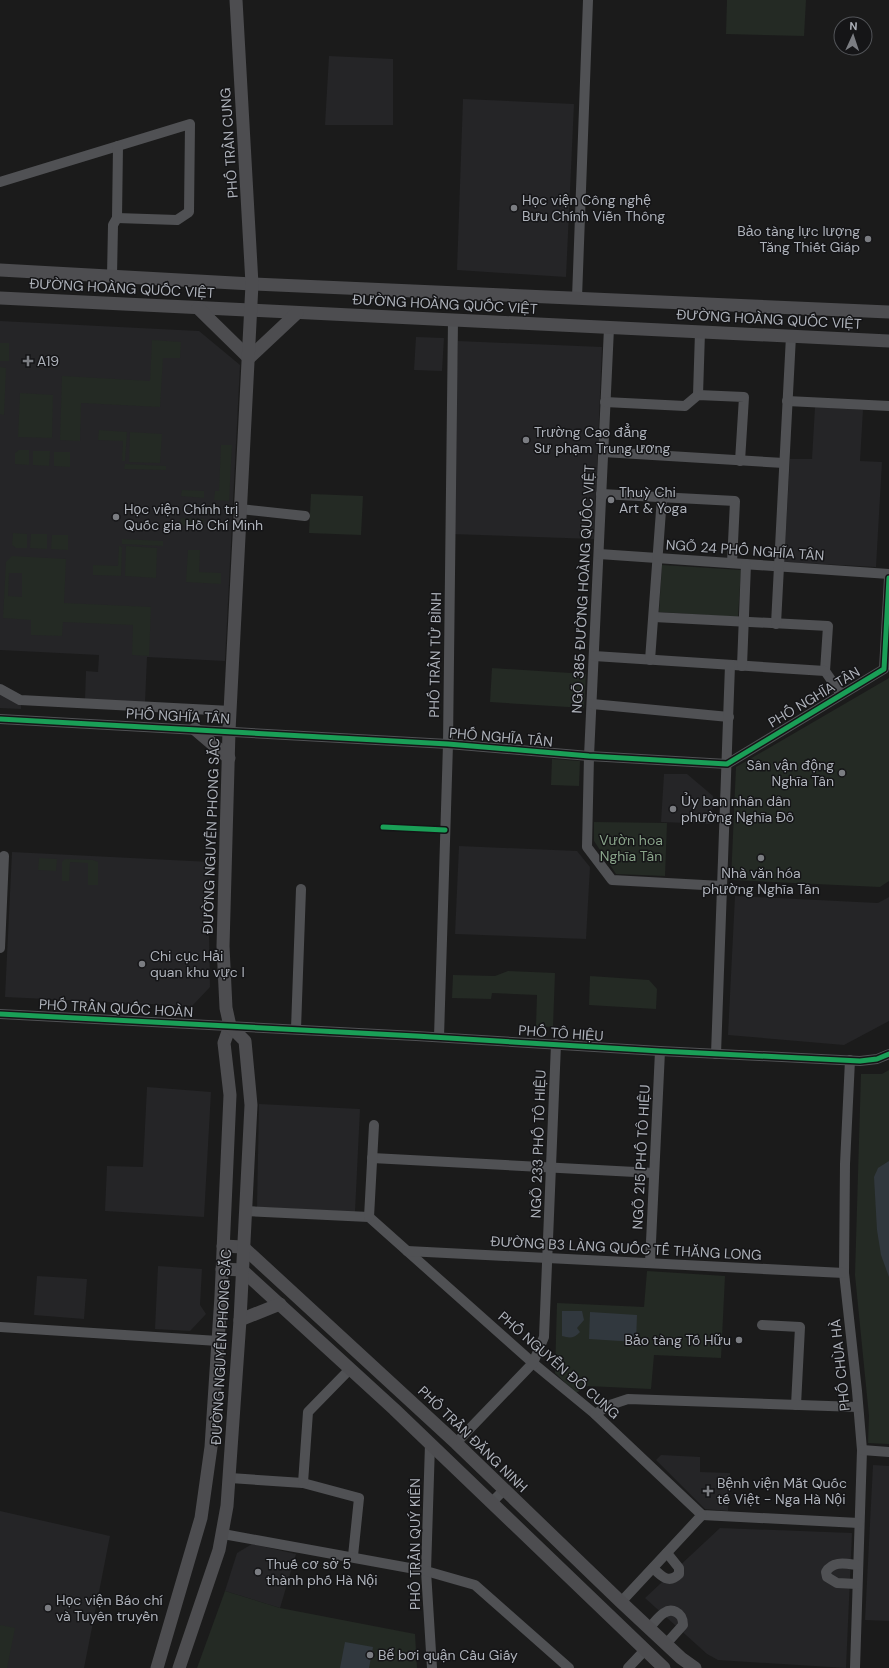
<svg xmlns="http://www.w3.org/2000/svg" width="889" height="1668" viewBox="0 0 889 1668" font-family="'DM Sans',sans-serif">
	<style>
		.built { fill: #252527 }
		.green { fill: #242a24; fill-rule: evenodd }
		.water { fill: #31383e }
		.lines { fill: none; stroke-linecap: round; stroke-linejoin: round }
		.minor { stroke: #505154; stroke-width: 10 }
		.major { stroke: #4d4d50; stroke-width: 13 }
		.cycleway-casing { stroke: #151517; stroke-width: 8 }
		.cycleway { stroke: #1a9f57; stroke-width: 5 }
		.poi-dot { fill: #7b7d82; stroke: #151517; stroke-width: 1.5 }
		.labels { text-anchor: middle; dominant-baseline: central; stroke-width: 3; stroke-linejoin: round; paint-order: stroke }
		.street-label { font-size: 14px; fill: #aeb2ba; stroke: #151517 }
		.poi-label { font-size: 14px; fill: #aeb2ba; stroke: #151517; text-anchor: start }
		.park-label { font-size: 14px; fill: #88a389; stroke: #151517 }
	</style>
	<rect width="100%" height="100%" fill="#1b1b1b"/>
	<!-- built -->
	<g class="built">
		<path d="M329,56l64,3v66h-68z"/>
		<path d="M463,99l111,5 -8,173 -109,-7z"/>
		<path d="M0,321l199,10 41,34 -15,296 -78,-4 -2,46 -60,-3 1,-29 12,1 1,-17 -99,-5z"/>
		<path d="M416,337l28,1 -2,33 -28,-1z"/>
		<path d="M458,341l144,6 -8,192 -143,-5z"/>
		<path d="M815,407l48,3 -3,51 22,1 -6,105 -92,-5 6,-103h22z"/>
		<path d="M0,692l21,12v5l-21,-1z"/>
		<path d="M664,774h23l26,22 -1,28 -51,-2z"/>
		<path d="M459,846l118,5 13,16 -4,72 -131,-5z"/>
		<path d="M12,852l199,10 -4,72 2,1 1,52 -18,19 -187,-9z"/>
		<path d="M735,896l143,7 11,-6v124l-45,24 -116,-10z"/>
		<path d="M147,1087l64,5 -7,125 -99,-6 2,-45 36,1z"/>
		<path d="M259,1104l101,5 -5,103 -98,-5z"/>
		<path d="M158,1266l44,3 -2,36 6,9 -16,17 -35,-2z"/>
		<path d="M37,1276l50,3 -3,40 -50,-4z"/>
		<path d="M661,1455l39,2v15l30,1 -2,38 -23,-2 -49,-49z"/>
		<path d="M873,1465l16,1v155l-24,-1z"/>
		<path d="M0,1511l110,25 -26,132h-84z"/>
		<path d="M720,1528l132,5 -6,135 -128,-8 -11,-6 -62,-56z"/>
		<path d="M252,1544l44,10 -16,54 -55,-17 12,-38z"/>
	</g>
	<!-- green -->
	<g class="green">
		<path d="M727,0h79l-2,36 -78,-2z"/>
		<path d="M152,340l29,2 -1,16h-17l-3,49 -79,-4 -1,38 -20,-1 2,-64 88,5z"/>
		<rect x="0" y="343" width="9" height="18"/>
		<path d="M0,367l6,1 -2,47 -4,-1z"/>
		<path d="M20,393l33,2 -1,43 -34,-1z"/>
		<path d="M99,430l28,2 -2,29h-3l1,-20 -25,-1z"/>
		<path d="M130,432l32,2 -2,29 -31,-1z"/>
		<path d="M221,445h11l-3,56 -15,-1 1,-9h4z"/>
		<path d="M19,450h10v15l-14,-1v-11z"/>
		<path d="M33,451h17l-1,15 -16,-1z"/>
		<path d="M54,452h16v15l-16,-1z"/>
		<path d="M125,464l41,2v4l-42,-1z"/>
		<path d="M182,490l22,1v7l-23,-2z"/>
		<path d="M311,494l52,2 -2,39 -52,-2z"/>
		<path d="M181,518l23,1 -1,7 -23,-1z"/>
		<path d="M13,533l14,1v14h-11l-4,-3z"/>
		<path d="M31,534h16v15l-17,-1z"/>
		<path d="M52,535h16v15l-17,-1z"/>
		<path d="M122,539l41,2v5l-41,-2z"/>
		<path d="M119,546l3,1 -1,29 -28,-1v-10l25,1z"/>
		<path d="M126,546l31,2 -1,30 -31,-2z"/>
		<path d="M188,550h12l-1,22 22,1v11l-35,-2z"/>
		<path d="M12,556l54,3 -2,44 87,4 -2,49 -17,-1 1,-30 -70,-3 -1,14 -31,-1v-15l-28,-2 3,-56zM9,573h13v24l-14,-1z"/>
		<path d="M662,565l79,5 -3,47 -79,-5z"/>
		<path d="M492,668l94,6 -2,34 -94,-6z"/>
		<path d="M889,678v203l-9,6 -149,-7 5,-113z"/>
		<path d="M552,759l28,2 -1,25 -28,-1z"/>
		<path d="M594,822l73,1 -2,53 -49,-2 -22,-33z"/>
		<path d="M39,858l18,1 -1,12 -18,-1z"/>
		<path d="M65,859l28,1 5,2v23h-10v-22l-18,-1 -1,19h-7v-19z"/>
		<path d="M508,971l47,2 -2,54 -17,-1 1,-31 -45,-2 -1,6 -39,-1 1,-23 42,1z"/>
		<path d="M590,976l59,4 8,9 -1,20 -67,-4z"/>
		<path d="M889,1070v374l-21,-1 1,-27 -14,-141 6,-201h21z"/>
		<path d="M647,1271l78,5 -4,82 -67,-3 -3,34 -63,-3 -12,7 -21,-20 2,-70 87,4z"/>
		<path d="M225,1591l55,17 135,26 2,34h-220z"/>
		<path d="M0,1625l15,3 -8,40h-7z"/>
	</g>
	<!-- water -->
	<g class="water">
		<path d="M889,1161v116l-8,-22 -4,-25 -3,-53 4,-9z"/>
		<path d="M562,1311h20l2,9 -7,8 3,4c-6,7 -11,6 -18,4z"/>
		<path d="M590,1312l47,3 -1,27 -47,-3z"/>
		<path d="M345,1642l28,5 -4,21h-29z"/>
	</g>
	<g class="lines">
		<!-- minor -->
		<g class="minor">
			<path d="M0,182l190,-58 -1,88 -12,8 -60,-2"/>
			<path d="M112,276l1,-51 4,-7 1,-72"/>
			<path d="M577,298l11,-298"/>
			<path d="M609,328l-20,428 -2,91 25,33 110,6"/>
			<path d="M698,395l2,-63"/>
			<path d="M787,401l102,5"/>
			<path d="M605,402l80,4 13,-11 46,2 -4,64"/>
			<path d="M603,452l181,11"/>
			<path d="M601,494l134,7 -3,62"/>
			<path d="M240,509l65,7"/>
			<path d="M599,554l290,20"/>
			<path d="M654,617l174,9 -3,45 16,23"/>
			<path d="M776,624l15,-288"/>
			<path d="M594,656l231,15"/>
			<path d="M650,660l12,-163"/>
			<path d="M742,666l4,-102"/>
			<path d="M0,689l20,11 211,11"/>
			<path d="M592,704l137,13"/>
			<path d="M0,719l448,25 141,12 138,8 157,-95 5,-91"/>
			<path d="M0,948l4,-92"/>
			<path d="M0,1014l416,22 244,15 200,10 17,-2 12,-5"/>
			<path d="M296,1029l5,-140"/>
			<path d="M439,1037l9,-293 5,-424"/>
			<path d="M716,1054l14,-389"/>
			<path d="M850,1060l-5,104 -1,109 13,118 5,59 -7,218"/>
			<path d="M372,1158l282,15"/>
			<path d="M245,1211l124,6 164,146 62,51 107,101 157,8"/>
			<path d="M369,1217l5,-92"/>
			<path d="M407,1251l437,22"/>
			<path d="M650,1263l10,-212"/>
			<path d="M762,1325l38,2 -4,78"/>
			<path d="M0,1327l218,14"/>
			<path d="M595,1414l15,-9 18,-6 230,8"/>
			<path d="M456,1443l77,-80 11,-26 12,-293"/>
			<path d="M430,1444l-4,127 6,97"/>
			<path d="M862,1450l27,2"/>
			<path d="M230,1478l73,5 56,15 -6,58"/>
			<path d="M303,1483l5,-71 42,-43"/>
			<path d="M492,1502l12,-12"/>
			<path d="M223,1534l203,37 49,14 94,83"/>
			<path d="M653,1568c9,9 16,16 26,6v-6l-12,-15"/>
			<path d="M857,1584l-20,-1 -10,-6 -1,-5c7,-12 21,-8 32,-7"/>
			<path d="M621,1602l81,-87"/>
			<path d="M649,1628c7,-7 16,-22 27,-16 6,3 7,7 7,13l-17,19"/>
			<path d="M628,1668l17,-18"/>
		</g>
		<!-- major -->
		<g class="major">
			<path d="M0,270l252,14 637,28"/>
			<path d="M0,298l889,43"/>
			<path d="M198,308l51,50"/>
			<path d="M249,358l48,-45"/>
			<path d="M195,729l34,29"/>
			<path d="M223,1246l20,1 213,196 165,159 60,56 14,10"/>
			<path d="M222,1269l20,1 152,139 270,259"/>
			<path d="M240,1320l40,-16"/>
			<path d="M157,1668l44,-150 10,-71 10,-151 9,-201 -6,-52 6,-17"/>
			<path d="M179,1668l40,-118 8,-44 13,-186 11,-215 -6,-64 -15,-15 -4,-18 -3,-62 6,-215 23,-447 -16,-284"/>
		</g>
		<!-- cycleway casing -->
		<g class="cycleway-casing">
			<g id="cycleway">
				<path d="M0,719l448,25 141,12 138,8 157,-95 5,-91"/>
				<path d="M383,827l62,3"/>
				<path d="M0,1014l416,22 244,15 200,10 17,-2 12,-5"/>
			</g>
		</g>
		<!-- cycleway -->
		<use href="#cycleway" class="cycleway"/>
	</g>
	<!-- markers -->
	<g class="poi-dot">
		<circle cx="514" cy="208" r="4"/>
		<circle cx="868" cy="239" r="4"/>
		<path d="M26 355h4v4h4v4h-4v4h-4v-4h-4v-4h4z"/>
		<circle cx="526" cy="440" r="4"/>
		<circle cx="611" cy="500" r="4"/>
		<circle cx="116" cy="517" r="4"/>
		<circle cx="842" cy="773" r="4"/>
		<circle cx="673" cy="809" r="4"/>
		<circle cx="761" cy="858" r="4"/>
		<circle cx="142" cy="964" r="4"/>
		<circle cx="739" cy="1340" r="4"/>
		<path d="M706 1485h4v4h4v4h-4v4h-4v-4h-4v-4h4z"/>
		<circle cx="258" cy="1572" r="4"/>
		<circle cx="48" cy="1608" r="4"/>
		<circle cx="370" cy="1655" r="4"/>
	</g>
	<g class="labels">
		<!-- street labels -->
		<g class="street-label">
			<text transform="translate(229 143) rotate(-94)">PHỐ TRẦN CUNG</text>
			<text transform="translate(122 288) rotate(3)">ĐƯỜNG HOÀNG QUỐC VIỆT</text>
			<text transform="translate(445 304) rotate(3)">ĐƯỜNG HOÀNG QUỐC VIỆT</text>
			<text transform="translate(769 319) rotate(3)">ĐƯỜNG HOÀNG QUỐC VIỆT</text>
			<text transform="translate(745 550) rotate(4)">NGÕ 24 PHỐ NGHĨA TÂN</text>
			<text transform="translate(583 589) rotate(-87)">NGÕ 385 ĐƯỜNG HOÀNG QUỐC VIỆT</text>
			<text transform="translate(435 655) rotate(-89)">PHỐ TRẦN TỬ BÌNH</text>
			<text transform="translate(814 697) rotate(-31)">PHỐ NGHĨA TÂN</text>
			<text transform="translate(178 716) rotate(3)">PHỐ NGHĨA TÂN</text>
			<text transform="translate(501 737) rotate(5)">PHỐ NGHĨA TÂN</text>
			<text transform="translate(211 836) rotate(-88)">ĐƯỜNG NGUYỄN PHONG SẮC</text>
			<text transform="translate(116 1008) rotate(3)">PHỐ TRẦN QUỐC HOÀN</text>
			<text transform="translate(561 1033) rotate(4)">PHỐ TÔ HIỆU</text>
			<text transform="translate(538 1144) rotate(-88)">NGÕ 233 PHỐ TÔ HIỆU</text>
			<text transform="translate(641 1157) rotate(-87)">NGÕ 215 PHỐ TÔ HIỆU</text>
			<text transform="translate(626 1248) rotate(3)">ĐƯỜNG B3 LÀNG QUỐC TẾ THĂNG LONG</text>
			<text transform="translate(221 1347) rotate(-87)">ĐƯỜNG NGUYỄN PHONG SẮC</text>
			<text transform="translate(559 1365) rotate(41)">PHỐ NGUYỄN ĐỖ CUNG</text>
			<text transform="translate(840 1365) rotate(-96)">PHỐ CHÙA HÀ</text>
			<text transform="translate(473 1439) rotate(44)">PHỐ TRẦN ĐĂNG NINH</text>
			<text transform="translate(415 1544) rotate(-90)">PHỐ TRẦN QUÝ KIÊN</text>
		</g>
		<!-- poi labels -->
		<g class="poi-label">
			<text x="522" y="200">Học viện Công nghệ<tspan x="522" dy="16">Bưu Chính Viễn Thông</tspan></text>
			<text x="860" y="231" text-anchor="end">Bảo tàng lực lượng<tspan x="860" dy="16">Tăng Thiết Giáp</tspan></text>
			<text x="37" y="361">A19</text>
			<text x="534" y="432">Trường Cao đẳng<tspan x="534" dy="16">Sư phạm Trung ương</tspan></text>
			<text x="619" y="492">Thuỳ Chi<tspan x="619" dy="16">Art &amp; Yoga</tspan></text>
			<text x="124" y="509">Học viện Chính trị<tspan x="124" dy="16">Quốc gia Hồ Chí Minh</tspan></text>
			<text x="834" y="765" text-anchor="end">Sân vận động<tspan x="834" dy="16">Nghĩa Tân</tspan></text>
			<text x="681" y="801">Ủy ban nhân dân<tspan x="681" dy="16">phường Nghĩa Đô</tspan></text>
			<text x="761" y="873" text-anchor="middle">Nhà văn hóa<tspan x="761" dy="16">phường Nghĩa Tân</tspan></text>
			<text x="150" y="956">Chi cục Hải<tspan x="150" dy="16">quan khu vực I</tspan></text>
			<text x="731" y="1340" text-anchor="end">Bảo tàng Tố Hữu</text>
			<text x="717" y="1483">Bệnh viện Mắt Quốc<tspan x="717" dy="16">tế Việt - Nga Hà Nội</tspan></text>
			<text x="266" y="1564">Thuế cơ sở 5<tspan x="266" dy="16">thành phố Hà Nội</tspan></text>
			<text x="56" y="1600">Học viện Báo chí<tspan x="56" dy="16">và Tuyên truyền</tspan></text>
			<text x="378" y="1655">Bể bơi quận Cầu Giấy</text>
		</g>
		<!-- park labels -->
		<g class="park-label">
			<text x="631" y="840">Vườn hoa<tspan x="631" dy="16">Nghĩa Tân</tspan></text>
		</g>
	</g>
	<!-- north arrow -->
	<g transform="translate(853 36) rotate(3)"><circle r="19" fill="#151517" stroke="#525458"/>
	<path d="M0-3L7 15L0 10L-7 15Z" fill="#7b7d82"/>
	<text y="-6" font-size="11" font-weight="bold" text-anchor="middle" fill="#aeb2ba">N</text>
	</g>
</svg>
